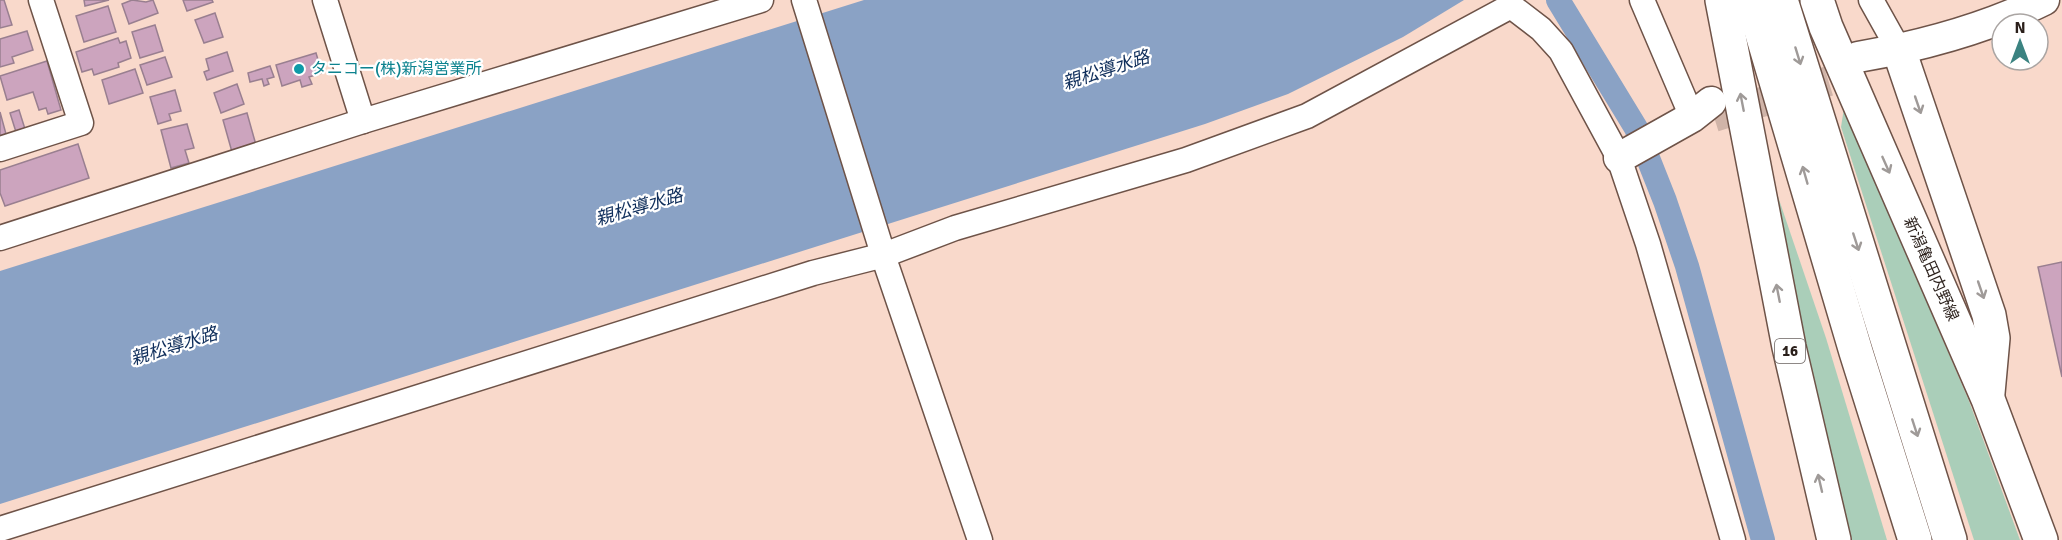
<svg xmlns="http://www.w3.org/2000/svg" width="2062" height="540" viewBox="0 0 2062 540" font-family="Signika,'Noto Sans JP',sans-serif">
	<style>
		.green { fill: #aaceb9 }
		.water { fill: #8aa2c5 }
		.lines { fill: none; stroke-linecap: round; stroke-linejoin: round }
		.canal { stroke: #8aa2c5; stroke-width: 24 }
		.building { fill: #cca4be; stroke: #997f90; stroke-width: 1.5 }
		.tertiary-tunnel { stroke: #d0b4a8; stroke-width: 30; stroke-dasharray: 30 15; stroke-linecap: butt }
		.minor-casing { stroke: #6e5348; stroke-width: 27 }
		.tertiary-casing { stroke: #6e5348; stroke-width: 33 }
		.primary-casing { stroke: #6e5348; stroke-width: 36 }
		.motorway-casing { stroke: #6e5348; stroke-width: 36 }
		.minor { stroke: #fff; stroke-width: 24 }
		.tertiary { stroke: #fff; stroke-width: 30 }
		.primary { stroke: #fff; stroke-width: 33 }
		.motorway { stroke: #fff; stroke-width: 33 }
		.oneway { stroke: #9f9a98 }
		.culture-dot { fill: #0f9aa8; stroke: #fff; stroke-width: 2 }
		.labels { text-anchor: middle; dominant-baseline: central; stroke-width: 4.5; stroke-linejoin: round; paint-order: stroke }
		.shield { fill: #fff; stroke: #6a625f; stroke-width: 1.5 }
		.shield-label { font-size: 15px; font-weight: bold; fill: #2a1f1a }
		.culture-label { font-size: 16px; fill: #0d838f; stroke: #fff; text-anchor: start }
		.street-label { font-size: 16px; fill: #2a1f1a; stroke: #fff }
		.water-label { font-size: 18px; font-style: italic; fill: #0f2e5b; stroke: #fff }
	</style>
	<rect width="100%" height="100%" fill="#f9d9cb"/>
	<!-- green -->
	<g class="green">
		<path d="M1844,108l125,293 51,139h-46l-133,-413z"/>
		<path d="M1768,167l58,171 61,202h-35l-44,-161z"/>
	</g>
	<!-- water -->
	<path class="water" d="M864,0h600l-61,37 -115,57 -83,30 -1205,380v-233z"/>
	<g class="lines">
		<!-- canal -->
		<path class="canal" d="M1558,0l78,128 29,73 22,65 76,274"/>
	</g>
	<!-- building -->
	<g class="building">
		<path d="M0,0h4l8,25 -12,3z"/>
		<path d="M84,0h25l-24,6z"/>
		<path d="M132,0l14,2 7,-2 5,13 -29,11 -7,-20z"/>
		<path d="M183,0h29l1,2 -26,9z"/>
		<path d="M108,6l8,26 -32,10 -8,-26z"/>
		<path d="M215,13l8,24 -19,6 -9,-23z"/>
		<path d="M155,25l8,26 -23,7 -8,-26z"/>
		<path d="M27,31l6,19 -21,7 2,6 -14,4v-28z"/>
		<path d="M118,38l2,5 6,-2 5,17 -13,5 1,4 -25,8 -2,-6 -10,3 -6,-20z"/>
		<path d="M227,52l6,19 -26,9 -3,-8 5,-2 -3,-11z"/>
		<path d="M316,53l6,20 -13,4 3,7 -10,3 -2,-7 -18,6 -6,-21z"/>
		<path d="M165,57l7,20 -25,8 -7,-20z"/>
		<path d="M47,61l14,49 -13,4 -2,-6 -7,2 -6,-18 -26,8 -7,-24z"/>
		<path d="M270,66l4,11 -7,2 2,5 -5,2 -2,-7 -12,3 -2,-9z"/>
		<path d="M135,69l8,24 -34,11 -7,-24z"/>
		<path d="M237,84l7,20 -23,9 -7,-20z"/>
		<path d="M175,90l6,21 -12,3 2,6 -13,4 -8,-27z"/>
		<path d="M19,110l6,19 -9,3 -6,-19z"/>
		<path d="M0,112l6,22 -6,2z"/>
		<path d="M247,113l9,32 -24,7 -9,-32z"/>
		<path d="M187,124l7,24 -9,2 4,13 -18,5 -10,-38z"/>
		<path d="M78,144l11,34 -84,28 -5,-13v-23z"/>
		<path d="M2062,262v115l-24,-110z"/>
	</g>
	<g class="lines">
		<!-- tertiary-tunnel -->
		<path class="tertiary-tunnel" d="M1714,117l150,-47"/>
		<!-- minor casing -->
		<g class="minor-casing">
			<g id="minor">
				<path d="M325,0l38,121"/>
				<path d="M804,0l83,267 93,273"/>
				<path d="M1642,0l50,117"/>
				<path d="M1871,0l28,50"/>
				<path d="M0,149l81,-26 -40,-123"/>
				<path d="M0,238l363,-117 398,-121"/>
				<path d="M0,529l813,-256 71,-18 71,-27 231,-68 121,-44 204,-110 30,23 20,22 58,107 29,86 85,296"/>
			</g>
		</g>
		<!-- tertiary casing -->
		<g class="tertiary-casing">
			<g id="tertiary">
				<path d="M1858,57c63,-11 129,-29 186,-57"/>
				<path d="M1619,158l73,-41 19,-15"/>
			</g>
		</g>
		<!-- primary casing -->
		<g class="primary-casing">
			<g id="primary">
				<path d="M1722,0l67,347 45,193"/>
				<path d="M1817,0l9,27 162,372 53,141"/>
				<path d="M1899,50l90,265 4,23 -5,55"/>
			</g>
		</g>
		<!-- motorway casing -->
		<g class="motorway-casing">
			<g id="motorway">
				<path d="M1752,0l104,352 59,188"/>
				<path d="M1781,0l169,540"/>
			</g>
		</g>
		<!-- minor -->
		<use href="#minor" class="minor"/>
		<!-- tertiary -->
		<use href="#tertiary" class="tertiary"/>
		<!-- primary -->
		<use href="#primary" class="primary"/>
		<!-- motorway -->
		<use href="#motorway" class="motorway"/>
	</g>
	<!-- one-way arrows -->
	<defs><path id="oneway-shaft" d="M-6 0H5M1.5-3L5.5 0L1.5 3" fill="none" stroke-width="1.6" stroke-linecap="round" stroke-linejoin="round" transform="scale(1.5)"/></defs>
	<g class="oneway">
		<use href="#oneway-shaft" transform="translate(1798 56) rotate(73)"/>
		<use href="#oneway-shaft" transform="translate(1742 102) rotate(-101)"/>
		<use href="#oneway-shaft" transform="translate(1918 105) rotate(71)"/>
		<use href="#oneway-shaft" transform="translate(1886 165) rotate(66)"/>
		<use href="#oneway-shaft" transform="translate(1805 175) rotate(-106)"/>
		<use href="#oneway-shaft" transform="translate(1856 242) rotate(72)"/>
		<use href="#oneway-shaft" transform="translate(1981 290) rotate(71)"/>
		<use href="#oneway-shaft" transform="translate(1778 293) rotate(-101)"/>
		<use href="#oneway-shaft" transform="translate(1915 428) rotate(72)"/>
		<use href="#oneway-shaft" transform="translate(1820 483) rotate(-103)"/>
	</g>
	<!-- markers -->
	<circle class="culture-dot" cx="299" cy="69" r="6"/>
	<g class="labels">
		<!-- shield labels -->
		<rect class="shield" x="1775" y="339" width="30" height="24" rx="4.5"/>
		<g class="shield-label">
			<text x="1790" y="351">16</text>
		</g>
		<!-- culture labels -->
		<g class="culture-label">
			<text x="311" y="69">タニコー(株)新潟営業所</text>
		</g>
		<!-- street labels -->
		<g class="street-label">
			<text transform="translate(1931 269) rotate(66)">新潟亀田内野線</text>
		</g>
		<!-- water labels -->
		<g class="water-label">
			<text transform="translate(1106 70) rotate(-18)">親松導水路</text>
			<text transform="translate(639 207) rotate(-16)">親松導水路</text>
			<text transform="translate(174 346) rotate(-17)">親松導水路</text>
		</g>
	</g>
	<!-- north arrow -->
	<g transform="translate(2020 42)"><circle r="28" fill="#ffffff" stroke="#aaa5a3" stroke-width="1.5"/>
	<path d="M0-4.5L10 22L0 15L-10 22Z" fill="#3b8381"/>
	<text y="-9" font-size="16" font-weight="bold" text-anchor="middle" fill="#2a1f1a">N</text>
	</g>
</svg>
